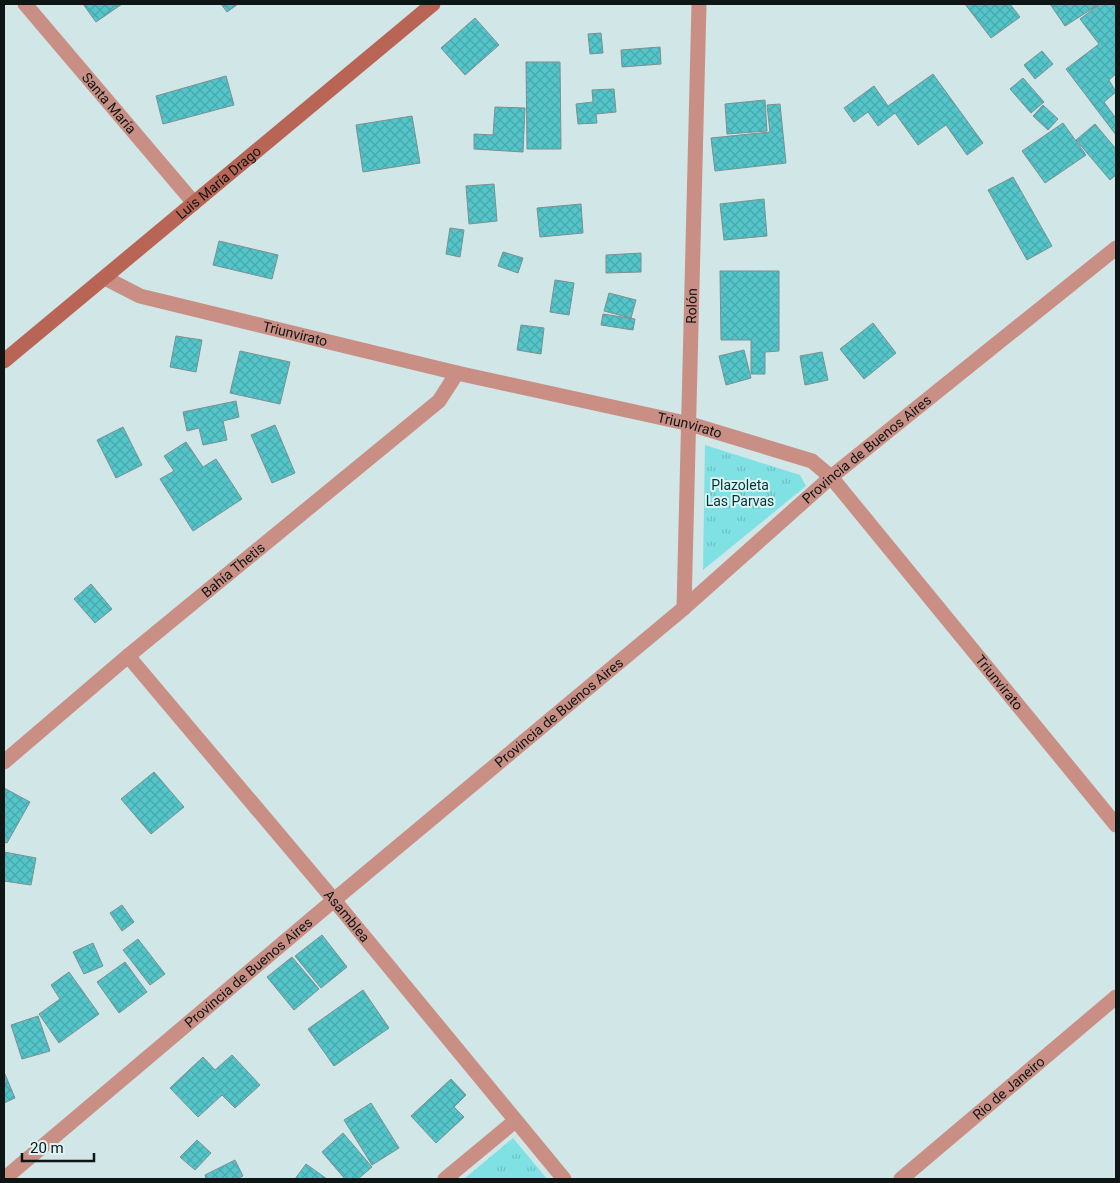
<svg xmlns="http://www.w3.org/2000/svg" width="1120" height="1183" viewBox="0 0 1120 1183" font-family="Roboto,sans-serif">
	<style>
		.park { fill: url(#park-tufts) }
		.building { fill: url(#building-cross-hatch); stroke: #7c9091 }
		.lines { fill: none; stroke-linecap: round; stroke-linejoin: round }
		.street { stroke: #c98f84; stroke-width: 15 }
		.secondary { stroke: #b96556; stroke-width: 15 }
		.labels { text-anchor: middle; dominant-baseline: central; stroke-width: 4; stroke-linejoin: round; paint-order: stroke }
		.street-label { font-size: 14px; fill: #0d1515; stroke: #ddf4f4 }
		.park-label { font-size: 14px; fill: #003638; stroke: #ddf4f4 }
	</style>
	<defs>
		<pattern id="park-tufts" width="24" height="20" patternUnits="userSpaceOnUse" patternTransform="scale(1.25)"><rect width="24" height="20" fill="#7fe1e4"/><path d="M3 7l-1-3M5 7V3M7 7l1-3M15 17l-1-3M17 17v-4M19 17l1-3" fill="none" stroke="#6dc0c3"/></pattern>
		<pattern id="building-cross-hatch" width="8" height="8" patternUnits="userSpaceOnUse" patternTransform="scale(1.25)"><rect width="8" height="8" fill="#54c5c9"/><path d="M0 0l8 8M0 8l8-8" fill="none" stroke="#48a8ac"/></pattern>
	</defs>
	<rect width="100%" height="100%" fill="#d0e6e7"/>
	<!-- park -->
	<g class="park">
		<path d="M705,445l95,30 6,11 -103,84z"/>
		<path d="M513,1138l34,41h-83z"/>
	</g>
	<!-- building -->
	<g class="building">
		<path d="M83,4h39l-26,18z"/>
		<path d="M221,4h17l-11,8z"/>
		<path d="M965,4h45l10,13 -29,21z"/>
		<path d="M1050,4h48v1l-33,21z"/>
		<path d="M1100,4h16v70l-7,6 7,12 -12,10 11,15 1,-1v19l-50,-66 33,-25 -19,-25z"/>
		<path d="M475,18l24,27 -34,30 -24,-27z"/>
		<path d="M601,33l2,20 -13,1 -2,-20z"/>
		<path d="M660,47l1,17 -39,3 -1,-17z"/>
		<path d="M1042,51l11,13 -18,15 -11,-14z"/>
		<path d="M526,62h34l1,87h-34z"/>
		<path d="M933,74l50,69 -16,12 -21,-30 -28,20 -23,-32 -17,13 -10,-14 -14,10 -10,-14 30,-22 14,20z"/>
		<path d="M226,76l8,29 -71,19 -7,-28z"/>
		<path d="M1023,78l21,24 -13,11 -21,-24z"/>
		<path d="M614,89l2,23 -20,2 1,9 -19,1 -2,-20 17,-2 -1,-12z"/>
		<path d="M765,100l2,31 -40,3 -2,-30z"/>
		<path d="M780,104l6,59 -71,8 -4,-33 59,-6 -3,-27z"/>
		<path d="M1043,105l15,14 -10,11 -15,-14z"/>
		<path d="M495,107l30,1 -2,44 -49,-3v-15l19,1z"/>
		<path d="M412,116l8,47 -57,9 -7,-47z"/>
		<path d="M1063,123l23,32 -41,28 -23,-32z"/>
		<path d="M1095,124l21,25v26l-6,5 -34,-40z"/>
		<path d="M1013,177l39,69 -25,14 -39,-70z"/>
		<path d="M494,184l3,37 -28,3 -3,-38z"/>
		<path d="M764,199l3,37 -43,4 -4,-36z"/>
		<path d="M581,204l2,29 -43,4 -3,-29z"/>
		<path d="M450,228l14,2 -4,27 -14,-3z"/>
		<path d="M219,241l59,14 -6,24 -59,-14z"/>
		<path d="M503,252l20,6 -5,15 -20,-7z"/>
		<path d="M641,253v19l-35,1v-18z"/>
		<path d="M720,271h59v80l-14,1v22h-14v-34h-30z"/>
		<path d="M555,280l19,3 -5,32 -19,-3z"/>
		<path d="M609,293l27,7 -5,18 -27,-7z"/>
		<path d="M603,314l32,5 -2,11 -32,-5z"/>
		<path d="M873,323l23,30 -32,26 -24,-30z"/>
		<path d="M521,325l23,3 -3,26 -24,-4z"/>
		<path d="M176,336l26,4 -6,32 -26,-5z"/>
		<path d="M744,350l7,28 -25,7 -7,-29z"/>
		<path d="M240,351l50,11 -10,42 -50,-11z"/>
		<path d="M822,352l6,28 -23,5 -5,-29z"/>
		<path d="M236,401l3,16 -16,4 4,19 -24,5 -4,-17 -12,3 -4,-19z"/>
		<path d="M275,425l20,48 -23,10 -21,-48z"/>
		<path d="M123,427l19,38 -26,13 -19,-38z"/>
		<path d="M186,442l17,25 13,-8 26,40 -49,32 -33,-52 14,-8 -10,-15z"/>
		<path d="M91,584l21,25 -17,14 -21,-24z"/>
		<path d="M154,772l30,35 -33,27 -30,-35z"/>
		<path d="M4,788l26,14 -23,41 -3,-1z"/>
		<path d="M4,852l32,6 -5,27 -27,-4z"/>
		<path d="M122,905l12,17 -12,9 -12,-18z"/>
		<path d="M322,935l25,32 -26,21 -26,-32z"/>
		<path d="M138,939l27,35 -15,11 -27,-35z"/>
		<path d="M93,943l10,23 -19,8 -11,-22z"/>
		<path d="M292,957l27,32 -25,21 -27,-33z"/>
		<path d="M125,962l22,30 -28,21 -22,-31z"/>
		<path d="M69,972l30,42 -40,29 -20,-29 21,-15 -9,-14z"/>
		<path d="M363,990l26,38 -55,38 -26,-37z"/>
		<path d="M38,1016l12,35 -28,8 -11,-34z"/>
		<path d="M232,1055l28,30 -25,23 -13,-13 -24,22 -28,-29 33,-31 12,13z"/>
		<path d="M4,1072l11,26 -11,5z"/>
		<path d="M451,1079l15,16 -12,12 10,10 -28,26 -25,-27z"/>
		<path d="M371,1103l28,45 -27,17 -28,-45z"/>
		<path d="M343,1133l29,34 -14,12h-13l-23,-27z"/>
		<path d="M197,1140l14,13 -16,17 -15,-13z"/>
		<path d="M235,1160l8,16 -6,3h-31l-1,-4z"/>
		<path d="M306,1164l21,15h-32z"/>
	</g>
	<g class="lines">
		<!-- street -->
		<g class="street">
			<path id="s1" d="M25,4l169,199"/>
			<path id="s2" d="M105,278l35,18 317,77 233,51 122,37 19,16 285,348"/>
			<path id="s3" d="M684,608l15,-604"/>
			<path id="s4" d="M128,656l206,244 230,279"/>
			<path id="s5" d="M4,762l124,-106 311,-255 18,-28"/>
			<path id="s6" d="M4,1179l330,-279 350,-292 147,-131 285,-229"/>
			<path d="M445,1179l70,-58"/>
			<path id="s7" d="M901,1179l215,-182"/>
		</g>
		<!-- secondary -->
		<path class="secondary" id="s8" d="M4,361l429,-357"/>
	</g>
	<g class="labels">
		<!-- street labels -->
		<g class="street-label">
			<text stroke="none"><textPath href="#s1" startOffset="130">Santa María</textPath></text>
			<text stroke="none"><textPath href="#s8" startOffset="279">Luis María Drago</textPath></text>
			<text stroke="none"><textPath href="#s3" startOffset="302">Rolón</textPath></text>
			<text stroke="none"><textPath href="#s2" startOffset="199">Triunvirato</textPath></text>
			<text stroke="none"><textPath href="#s2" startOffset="604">Triunvirato</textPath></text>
			<text stroke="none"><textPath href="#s6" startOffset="1130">Provincia de Buenos Aires</textPath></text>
			<text stroke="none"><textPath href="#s5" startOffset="299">Bahía Thetis</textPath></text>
			<text stroke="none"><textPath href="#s2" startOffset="1022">Triunvirato</textPath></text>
			<text stroke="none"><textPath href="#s6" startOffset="725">Provincia de Buenos Aires</textPath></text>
			<text stroke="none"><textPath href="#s4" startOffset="340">Asamblea</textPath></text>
			<text stroke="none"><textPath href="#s6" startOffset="320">Provincia de Buenos Aires</textPath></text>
			<text stroke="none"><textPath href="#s7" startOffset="141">Rio de Janeiro</textPath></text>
		</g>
		<!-- park labels -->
		<g class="park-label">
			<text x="740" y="485">Plazoleta<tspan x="740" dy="16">Las Parvas</tspan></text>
		</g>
	</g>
	<!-- border -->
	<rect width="1120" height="1183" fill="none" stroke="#0d1515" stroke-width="10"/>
	<!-- scale -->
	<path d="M22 1153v8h72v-8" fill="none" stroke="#0d1515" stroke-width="2.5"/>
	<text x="30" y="1153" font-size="15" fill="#0d1515" stroke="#ddf4f4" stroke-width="4" paint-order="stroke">20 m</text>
</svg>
